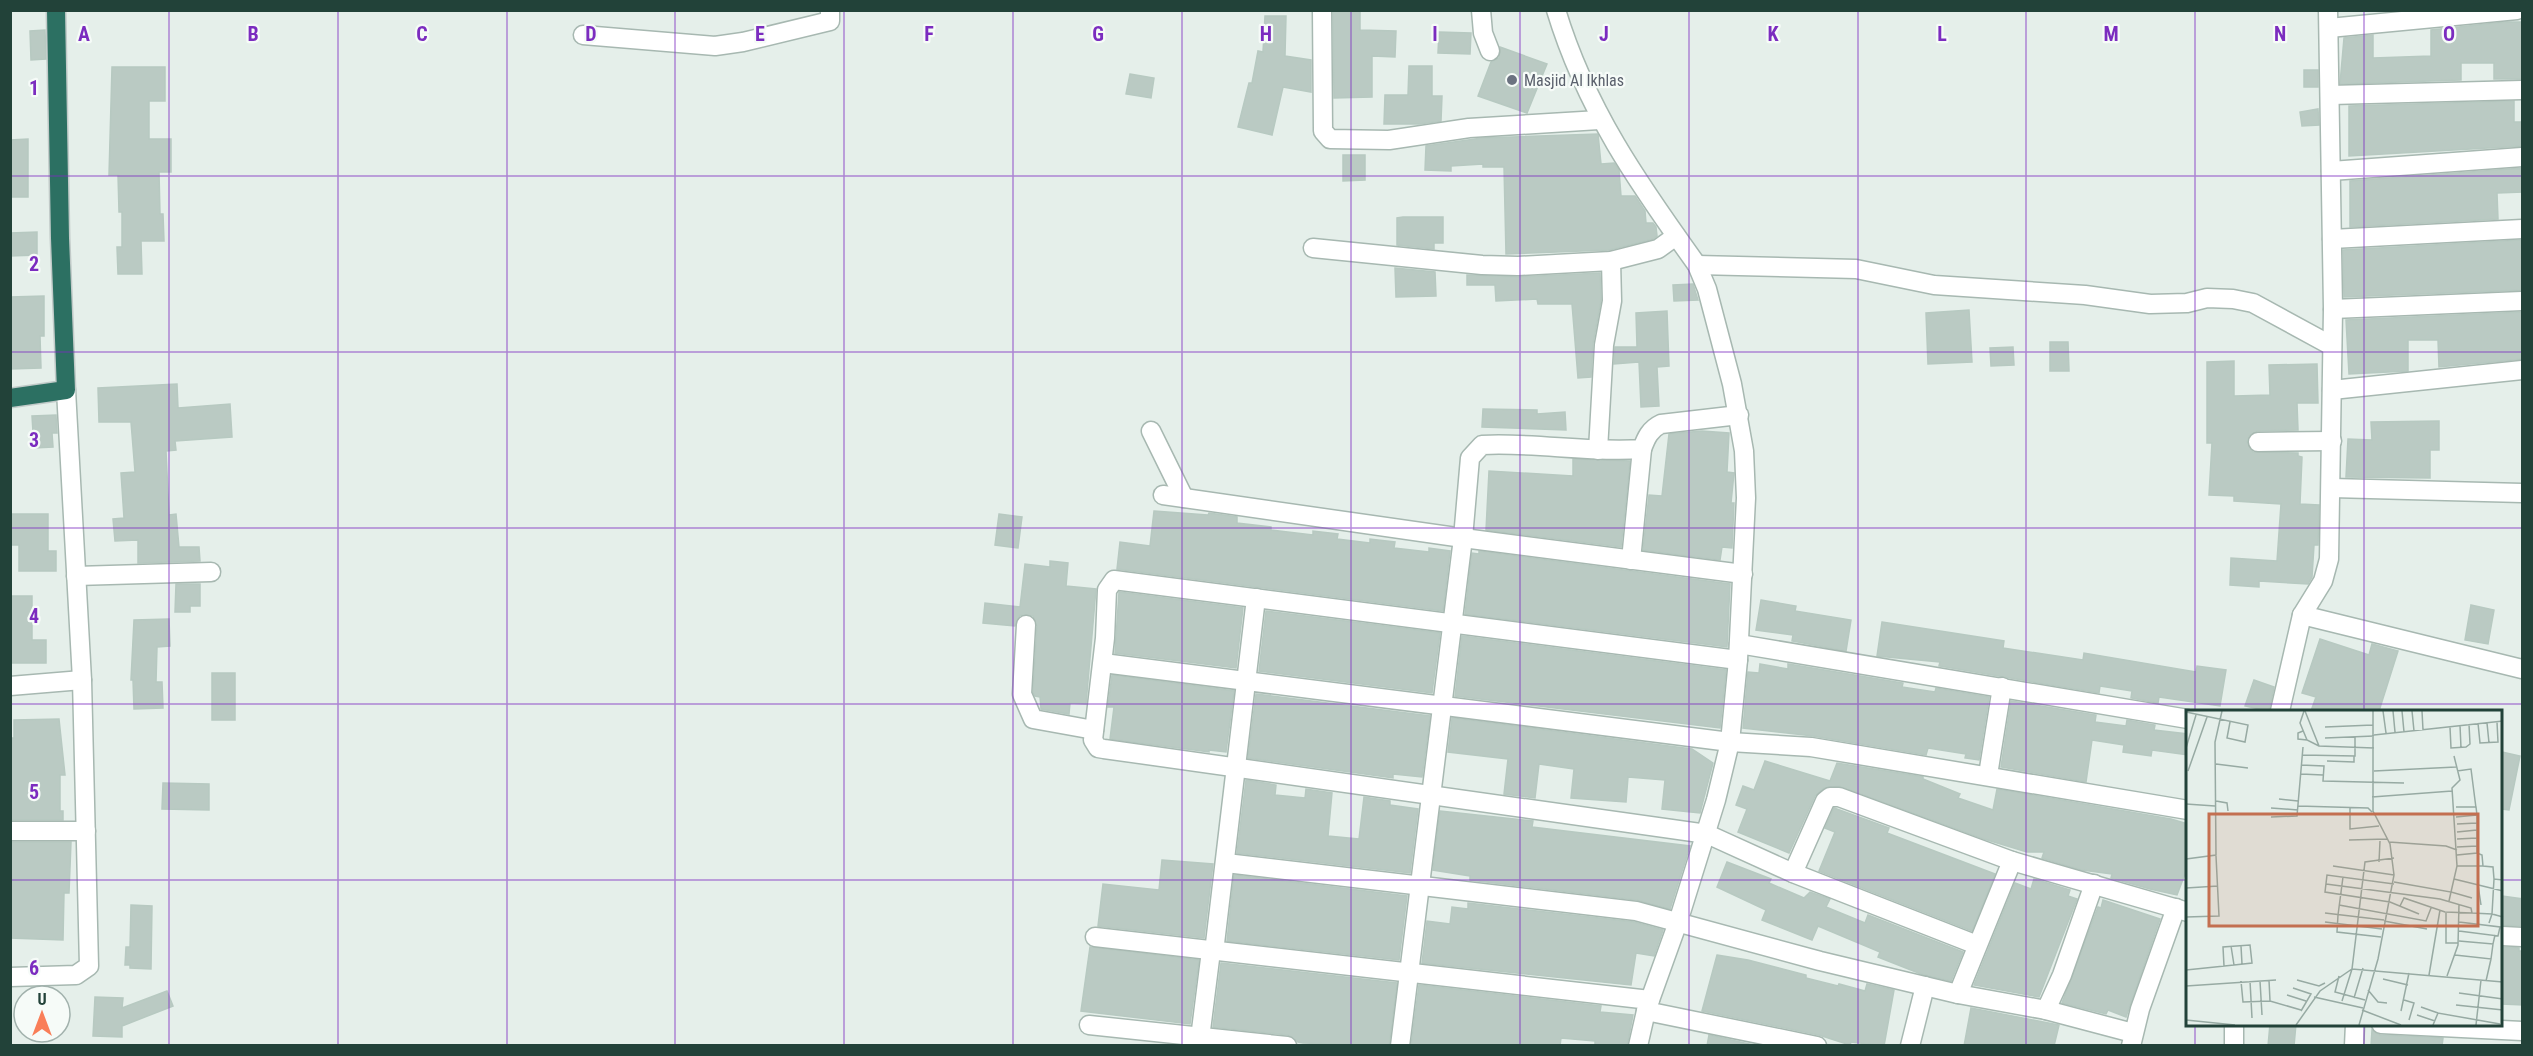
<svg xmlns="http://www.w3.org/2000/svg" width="2533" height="1056" viewBox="0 0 2533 1056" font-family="'Roboto Condensed',sans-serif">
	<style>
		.building { fill: #bacac3; stroke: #b7c9c1; stroke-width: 1.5 }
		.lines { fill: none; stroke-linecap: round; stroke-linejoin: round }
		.minor-casing { stroke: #a7b8b1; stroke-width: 21 }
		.highway-casing { stroke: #c1cac8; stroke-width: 21 }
		.minor { stroke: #fff; stroke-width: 18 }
		.highway { stroke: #2c7062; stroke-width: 18 }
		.grid { fill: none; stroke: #7b2cbf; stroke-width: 1.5; stroke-opacity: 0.55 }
		.worship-dot { fill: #6b7280; stroke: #f6fbf8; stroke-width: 2 }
		.labels { text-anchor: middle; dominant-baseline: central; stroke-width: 4.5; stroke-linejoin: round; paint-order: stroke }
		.worship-label { font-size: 16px; fill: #5b616d; stroke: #f6fbf8; text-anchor: start }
		.inset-road { fill: none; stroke: #97aaa3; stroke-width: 1.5 }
		.view { fill: #c36f50; fill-opacity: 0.15; stroke: #c36f50; stroke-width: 3 }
		.inset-edge { fill: none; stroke: #224239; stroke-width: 3 }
		.grid-label { font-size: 20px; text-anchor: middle; font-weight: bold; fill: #7b2cbf; stroke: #f6fbf8; stroke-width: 4.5; stroke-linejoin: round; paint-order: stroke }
	</style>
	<rect width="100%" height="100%" fill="#e5efea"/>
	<!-- building -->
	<g class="building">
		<path d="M1333,10h27v20l36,1 -1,26 -23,-1v41l-38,1z"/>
		<path d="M1265,16h21l-1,40 26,4v32l-28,-5 -11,48 -34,-8 11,-44h3l6,-32 5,1z"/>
		<path d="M2506,22h17v57h-29v-16h-33v17l-121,4 4,-46 29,-3v23l58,-2v-26z"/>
		<path d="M45,30l1,29 -15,1 -1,-29z"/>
		<path d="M1439,32l32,1 -1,21 -32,-1z"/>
		<path d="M1500,47l47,17 -20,49 -49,-17 13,-34 8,-4z"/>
		<path d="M1409,66h23v30h10l-1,25 -22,3h-35l1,-29h23z"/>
		<path d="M112,67h53v34h-16v38h22v33h-12l1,42h3l1,27h-23l1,33h-24l-1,-27h5v-35h-3l-1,-37h-9z"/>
		<rect x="2304" y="70" width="14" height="17"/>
		<path d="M1130,74l24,4 -3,20 -25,-4z"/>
		<path d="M2514,101v21h9v24l-174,10v-50z"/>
		<path d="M2318,109l1,16 -17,1 -2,-14z"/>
		<path d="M1598,134l3,30 13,-1 5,7 2,26h14l10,15 1,12h7l3,4 1,9 -4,3 -44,11 -103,4 -2,-87h-21v-3l-32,2v5l-26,-1 1,-24 56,-8z"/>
		<path d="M28,139v58h-18v-57z"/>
		<path d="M1343,155h22v25l-22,1z"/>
		<path d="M2523,168v24l-26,1 1,26 -148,8v-46z"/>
		<path d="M1403,217h40v26h-9v6l-37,-4v-27z"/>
		<path d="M37,232v23l-27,1v-23z"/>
		<path d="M2521,240l2,50 -179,7 -1,-47z"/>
		<path d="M1395,268l40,4 1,24 -40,1z"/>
		<path d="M1600,273l1,27 -8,43 -2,34 -13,1 -6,-74h-34l-1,-5 -41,2 -1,-16h-28v-10l51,2z"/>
		<path d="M1693,284l5,16 -24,1 -1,-16z"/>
		<path d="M44,296v40h-4l1,32 -31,1v-72z"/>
		<path d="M1969,310l3,52 -44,2 -2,-51z"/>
		<path d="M1667,311l2,55 -12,1 2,39 -18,1 -2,-45 -25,2 1,-17h22l-1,-34z"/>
		<path d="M2523,312v47l-84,8 -1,-27h-30v31l-59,3 -3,-54z"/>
		<path d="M2050,342h18l1,29h-19z"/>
		<path d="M2013,347l1,18 -23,1 -1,-18z"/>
		<path d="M2234,361v35l36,-1 -1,-30 48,-1 1,39h-21l1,27 -41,1 -8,5 -2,6 6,10 45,1v3l4,1 -2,47 19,1 -1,40h-4l-2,32 -4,7 -49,-3v6l-29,-2 1,-27 46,3 4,-57 -47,-3v-5l-25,-1 3,-52h-5v-81z"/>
		<path d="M177,384l1,24 52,-4 2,33 -57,4 1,9 -10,1 3,64 7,-1 3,33h20l1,14 -62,2v-23l-23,1 -2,-22 11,-1 -3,-45 14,-1 -4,-50h-32l-1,-34z"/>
		<path d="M1483,409l54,1v4l28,-2 1,18 -84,-3z"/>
		<path d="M56,415l1,18h-5l1,14 -19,1 -2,-32z"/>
		<path d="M2439,421v29h-9v28l-84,-1 2,-38 24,1 -1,-18z"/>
		<path d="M1702,431l27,2 -2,39 7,1 -3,30h3l-2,45 -10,-1 -2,13 -77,-10 6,-55 13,1 7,-62z"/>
		<path d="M1573,459l57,2 -9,86 -135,-17 3,-59 84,5z"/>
		<path d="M1154,511l54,4 1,-2 28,4v6l34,4v3l42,5v-4l25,3 -1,5 33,4v-4l25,3 -1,6 35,4v-4l21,3 -7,60 -326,-42 3,-27 30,4z"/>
		<path d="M10,514h38v37h8v20h-37v-26h-9z"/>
		<path d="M999,514l23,3 -4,31 -23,-3z"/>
		<path d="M1479,551l251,33 -3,63 -262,-33 7,-61 7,1z"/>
		<path d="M1050,561l18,2 -2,23 30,3 -10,115 -16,-1 -1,11 -28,-5 -1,-12 -5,-1 -2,-4 4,-66 -4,-10 -13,-1 -5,11 -32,-3 2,-20 35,4 5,-43 25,3z"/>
		<path d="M176,584h24v22h-10v6h-15z"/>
		<path d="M1119,592l124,16 -7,60 -121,-15z"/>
		<path d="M10,596h22v44h14v23h-36z"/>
		<path d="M1761,600l35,6 -1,5 56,9 -5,31 -54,-10 1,-6 -37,-5z"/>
		<path d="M2471,605l23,5 -6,34 -23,-4z"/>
		<path d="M1266,611l174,22 -8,60 -173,-22z"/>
		<path d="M169,619l1,27 -13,1 -1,35h6l1,26 -29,1 -1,-29h-2l3,-60z"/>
		<path d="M1882,622l122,19 -1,7 80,12 1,-7 112,19 1,-6 29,4 -6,36 -61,-9 -1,6 -27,-5 1,-7 -32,-5 -1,7 -160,-27 1,-4 -63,-6z"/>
		<path d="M1462,636l264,34 -6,58 -265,-32z"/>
		<path d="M2320,639l49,16 3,-11 26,7 -19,60h-68l5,-14 -14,-4z"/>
		<path d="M1760,664l28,5v-5l115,19 -1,4 33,5 1,-4 53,9 -10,63 -14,-2 1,-4 -38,-6 -2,7 -113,-19 -70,-8 5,-56 11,1z"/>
		<rect x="212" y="673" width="23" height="47"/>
		<path d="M1112,675l122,16 -8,61 -17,-2v2l-99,-13 4,-32h-6z"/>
		<path d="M2254,680l20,7 -5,24 -24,-5z"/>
		<path d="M1256,694l174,22 -8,61 -29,-3v4l-145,-20z"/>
		<path d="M2011,701l85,14 -1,7 31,4 1,-6 28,5 -1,5 34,4v21l-36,-5 -1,6 -28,-4 1,-7 -32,-5 -6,42 -85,-15z"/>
		<path d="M1452,718l240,31 21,14 -13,50 -38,-4 3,-29 -37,-3 -2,25 -55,-4 3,-29 -35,-5 -4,34 -31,-4 4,-35 -60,-7z"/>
		<path d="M59,719l6,56h-5v36h3v9h-53v-82h4v-18z"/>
		<path d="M2502,752l18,4 -11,54 -7,-1z"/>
		<path d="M1765,761l65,20 7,-18 86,14v2l37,15 -2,4 35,12 4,-21 174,30 17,5v42l-11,29 -27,-6 -39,-11 1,-4 -30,-4 -40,-12 2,-6h-17l-43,-13 -145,-53 -15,2 -9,8 -26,57 -51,-21 9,-23 -11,-4 7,-19 11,4z"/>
		<path d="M1246,780l30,5 -1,10 30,3 1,-9 26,4 -4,43 31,3 5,-42 26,4v4l28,4 -8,64 -173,-20z"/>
		<path d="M163,783l46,1v26l-47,-1z"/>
		<path d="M1834,808l55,20 -2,5 108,41 -23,57 -153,-60 16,-39 -10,-4z"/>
		<path d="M1440,811l93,10 -1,6 158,19 -20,63 -33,-9 -167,-20v-4l-37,-6z"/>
		<path d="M11,842h60l-2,51h-5l-1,47 -53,-2z"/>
		<path d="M1162,860l51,4 -9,74 -106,-12 5,-42 56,6z"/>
		<path d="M1727,862l44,17 -2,4 35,15 6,-6 20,7 -4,8 39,16 3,-8 95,37 -12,29 -30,-7 -43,-17 2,-5 -62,-26 -6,14 -50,-20 4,-10 -49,-23z"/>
		<path d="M1234,875l173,21 -8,64 -172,-19z"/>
		<path d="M2034,879l36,11 -2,6 9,3 -38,98 -65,-12 41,-102 16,6z"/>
		<path d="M2502,896l21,3 -2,27 -19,-1z"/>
		<path d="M2103,900l57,19 -34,98 -18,-7 -2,4 -44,-11 36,-96 3,1z"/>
		<path d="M1468,903l166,19 29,8 -9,26 -18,-3 -5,32 -209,-22 5,-42 23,3 2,-17 16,2z"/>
		<path d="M131,905l21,1 -1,63 -21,-1v-3h-5l1,-18h4z"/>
		<path d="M1090,947l109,13 -9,64 -109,-13z"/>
		<path d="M2502,947l17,1v3h4v54l-21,-1z"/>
		<path d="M1717,955l31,5 58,15v3l32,8 1,-2 26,7 2,-7 27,6 -10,56 -33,-4 -1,3 -31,-10 -117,-24z"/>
		<path d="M1221,963l176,20 -8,63 -86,-3 -5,-1 -10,-7 -75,-8z"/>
		<path d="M1419,985l182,21 -1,6 33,3 -6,31h-32v-5l-34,-3 -1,8h-149z"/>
		<path d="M167,991l6,15 -51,20v11l-29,-1 2,-39 28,1 -1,10z"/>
		<path d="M1971,1008l88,17 -5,21h-90z"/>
		<path d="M2270,1024h26l-2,22h-26z"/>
		<path d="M2372,1030l8,5 63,3 -1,8h-71z"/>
		<path d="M1709,1035l49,11h-51z"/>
	</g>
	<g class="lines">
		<!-- minor casing -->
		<g class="minor-casing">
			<g id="minor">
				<path d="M1322,10l1,121 7,8 59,1 80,-12 130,-8"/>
				<path d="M1481,10l2,23 7,18"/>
				<path d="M1556,10c30,99 82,173 141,255l10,24 25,95 12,67 2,47 -8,162 -8,82 -14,58 -38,122 -32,89 -8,35"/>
				<path d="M2329,28l188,-18"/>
				<path d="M583,35l132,11 28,-4 87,-21v-11"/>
				<path d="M2331,95l191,-5"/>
				<path d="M2331,171l191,-14"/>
				<path d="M2332,239l190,-10"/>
				<path d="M1313,248l169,17 36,1 93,-5 47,-12 18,-13"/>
				<path d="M1697,265l159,4 78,16 151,10 65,9 37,-1 20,-5 26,1 20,4 79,43"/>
				<path d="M2333,309l189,-8"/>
				<path d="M2332,390l190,-20"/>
				<path d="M1151,431l33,67"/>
				<path d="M2258,442l74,-1"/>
				<path d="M1598,450l6,-105 8,-44 -1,-40"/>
				<path d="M2332,488l190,5"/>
				<path d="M1163,495l300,43 280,36"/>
				<path d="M1631,560l11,-111"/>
				<path d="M76,576l135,-4"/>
				<path d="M2302,615l220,54"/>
				<path d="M1026,625l-4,69 11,25 61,11"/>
				<path d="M1739,644l449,75"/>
				<path d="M1738,660l-624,-80 -7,10 -2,48 -12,102 5,8 6,1 603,85 86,39 184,72"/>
				<path d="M1103,663l627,79 81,5 377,63"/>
				<path d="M10,686l72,-6"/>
				<path d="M2280,711l22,-96 21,-34 6,-22 4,-250 -5,-299"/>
				<path d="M1988,775l14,-88"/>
				<path d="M10,831h76"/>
				<path d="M1226,863l410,48 184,50 138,33 88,16 16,-35 32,-91"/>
				<path d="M1793,873l32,-72 5,-4h9l173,64 176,51"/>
				<path d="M2502,936l20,1"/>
				<path d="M1095,937l555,63"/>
				<path d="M1214,952l42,-354"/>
				<path d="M10,977l66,-2 13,-9 -7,-286 -16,-290"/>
				<path d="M1958,994l54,-133"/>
				<path d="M2046,1010l87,23"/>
				<path d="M1646,1011l171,35"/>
				<path d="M2234,1024v22"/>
				<path d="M2381,1024l141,7"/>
				<path d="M1089,1025l198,21"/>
				<path d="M1199,1046l12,-95"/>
				<path d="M1400,1046l63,-508 7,-80 12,-13c53,-3 106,8 160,4 4,-11 8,-20 19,-25l78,-9"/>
				<path d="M1910,1046l15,-60"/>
				<path d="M2131,1046l9,-37 36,-101"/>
				<path d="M2354,1046l1,-22"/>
			</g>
		</g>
		<!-- highway casing -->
		<g class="highway-casing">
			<path id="highway" d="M10,398l56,-8 -6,-152 -4,-228"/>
		</g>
		<!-- minor -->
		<use href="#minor" class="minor"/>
		<!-- highway -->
		<use href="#highway" class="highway"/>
	</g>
	<!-- grid -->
	<path class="grid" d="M169,10v1036M338,10v1036M507,10v1036M675,10v1036M844,10v1036M1013,10v1036M1182,10v1036M1351,10v1036M1520,10v1036M1689,10v1036M1858,10v1036M2026,10v1036M2195,10v701M2364,10v701M10,176h2512M10,352h2512M10,528h2512M10,704h2512M10,880h2178M2502,880h20M2195,1024v22M2364,1024v22"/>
	<!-- markers -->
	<circle class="worship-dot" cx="1512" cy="80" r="6"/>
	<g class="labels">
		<!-- worship labels -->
		<g class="worship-label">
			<text x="1524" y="80">Masjid Al Ikhlas</text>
		</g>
	</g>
	<!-- overview -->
	<g transform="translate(2186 710)">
		<rect width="316" height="316" fill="#e5efea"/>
		<path class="inset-road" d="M118,1l-4,12 7,17 12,6M119,1l14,35 55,2M197,1l3,22M207,1l2,21M216,1l2,21M226,1l2,20M236,1l1,19M0,2l62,13 -3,17 -18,-4 3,-16M292,13l2,20 18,-1 -1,-20M301,13l2,20M274,15l1,23M139,17l48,-2M264,17l1,21 15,-1 4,-3 -1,-20M117,21l-5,2v6l9,1M188,25l129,-14M139,28l49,-2M0,38l10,-33M116,45l53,1v-19M268,46l6,24 -8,8 5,78 -6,26 21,6M141,51l27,1v-6M30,54l32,4M115,55l23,1 -1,15 81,2M2,61l19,-54M188,61l82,-4M271,61l14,-2 5,39M115,64l22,1M186,87l80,-6M93,89l19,2M30,91l11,2 1,8M0,94l29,2M112,96l70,2 4,4M270,97h20l1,8v38l-20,2M85,98l27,2M164,98v21l29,-3M85,107l26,-1 6,-69M270,107l21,-2M271,114l20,-1M271,122l20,-2M271,129l20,-1M163,130l38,-1M203,132l57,4 11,4M271,137l20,-1M291,143l5,2 1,11 10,1 1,12M0,149l30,-4 -1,-113 7,-31M193,152l1,-21M147,156l61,9M271,156h26M268,169l49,12M208,172l57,10 -2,9M140,174l114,15 31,9 1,5 20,1 2,-35 9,1M208,174l-67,-9 -2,17 65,10 29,12M292,175l3,20M0,178l32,-2M153,195l87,16 5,-13M214,196l4,-8 41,14 27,1M260,202v31h12M139,203l59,7M152,205l-1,17 44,5M152,205l5,-38M0,207l33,-1 -3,-60M198,211l43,8M139,212l57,7M303,213l3,-9 11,3M273,221l39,5 2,-9 -41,-5M273,231l34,3 2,-9M45,236l3,19M55,236l1,18M269,245l36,4 2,-15M0,260l29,-3 19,-2 18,-2 -2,-18 -27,2 1,19M243,265l11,-65M153,266l-4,16 30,8M261,266l11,-31 1,-41M197,269l25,6M83,270l1,21M111,270l22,6 6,-3M55,271l2,21 27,-1 31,9M64,271l2,37M74,271l2,34M300,271l5,-22M0,276l90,-6M107,278l18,6 -10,17M182,280l10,12 9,1M273,283l44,6M101,285l19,6M128,287l49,11M168,288l9,-30M218,290l10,3 -5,17M156,291l10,-32 13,-107 29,-4M270,295l47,5M235,297l17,6M176,300l39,15M215,301l8,-38M231,305l18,6M0,310l49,5M110,315l24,-34 32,-22 151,13M173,315l19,-66 16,-84 -4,-31 -17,-33v-100M247,315l5,-12 62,11M290,315l5,-45"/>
		<path class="view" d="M23,104h269v112h-269z"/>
		<rect width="316" height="316" class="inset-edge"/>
	</g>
	<g class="grid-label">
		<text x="84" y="41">A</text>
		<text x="253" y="41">B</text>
		<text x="422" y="41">C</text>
		<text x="591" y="41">D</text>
		<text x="760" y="41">E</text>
		<text x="929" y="41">F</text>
		<text x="1098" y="41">G</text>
		<text x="1266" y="41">H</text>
		<text x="1435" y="41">I</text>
		<text x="1604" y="41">J</text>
		<text x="1773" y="41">K</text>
		<text x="1942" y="41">L</text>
		<text x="2111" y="41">M</text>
		<text x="2280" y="41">N</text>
		<text x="2449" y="41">O</text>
		<text x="34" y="95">1</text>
		<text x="34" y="271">2</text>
		<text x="34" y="447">3</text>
		<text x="34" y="623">4</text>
		<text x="34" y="799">5</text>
		<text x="34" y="975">6</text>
	</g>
	<!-- border -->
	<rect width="2533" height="1056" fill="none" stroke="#224239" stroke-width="24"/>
	<!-- north arrow -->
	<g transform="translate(42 1014)"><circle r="28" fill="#f6fbf8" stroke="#a1b1ac" stroke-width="1.5"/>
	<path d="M0-4.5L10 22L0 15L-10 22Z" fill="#f97e58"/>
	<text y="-9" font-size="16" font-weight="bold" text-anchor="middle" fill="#224239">U</text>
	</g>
</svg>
